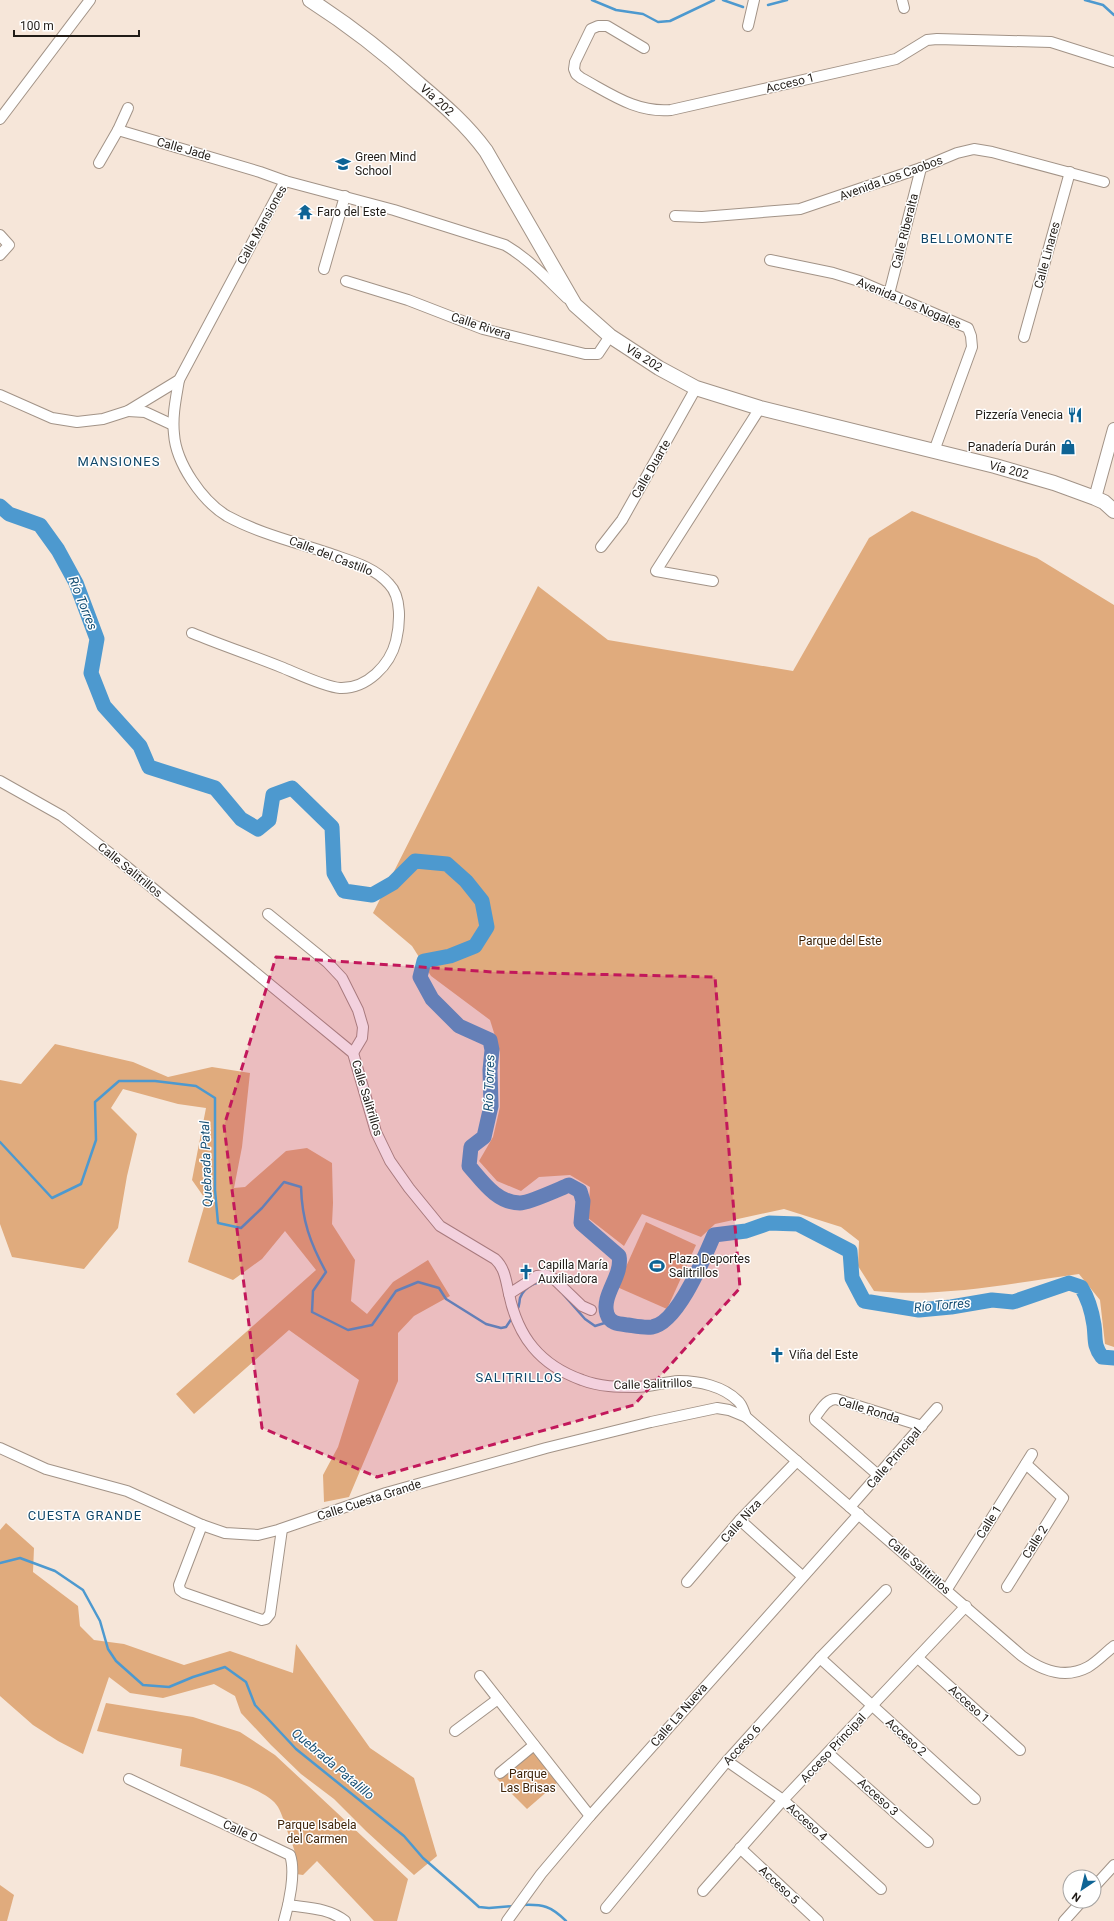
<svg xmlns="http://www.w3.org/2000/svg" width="1114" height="1921" viewBox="0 0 1114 1921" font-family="Roboto,sans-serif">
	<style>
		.green { fill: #e0ab7d }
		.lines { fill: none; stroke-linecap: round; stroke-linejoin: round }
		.stream { stroke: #4d99cf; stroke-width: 2.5 }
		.river { stroke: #4d99cf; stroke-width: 15 }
		.minor-casing { stroke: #a29387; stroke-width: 12 }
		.tertiary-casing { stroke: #a29387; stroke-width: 14 }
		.secondary-casing { stroke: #a29387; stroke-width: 16 }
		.minor { stroke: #fff; stroke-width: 10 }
		.tertiary { stroke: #fff; stroke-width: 12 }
		.secondary { stroke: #fff; stroke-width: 14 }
		.marked { fill: #c2185b; fill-opacity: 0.2; stroke: #c2185b; stroke-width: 3; stroke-dasharray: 8 5; stroke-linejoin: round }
		.labels { text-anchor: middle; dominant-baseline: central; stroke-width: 3; stroke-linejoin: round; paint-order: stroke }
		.street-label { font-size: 12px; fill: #211c17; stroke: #fff }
		.poi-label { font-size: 12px; fill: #211c17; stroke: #fff; text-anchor: start }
		.park-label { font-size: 12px; fill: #3f2409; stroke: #fff }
		.neighbourhood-label { font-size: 13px; letter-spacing: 1px; fill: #104769; stroke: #fff }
		.water-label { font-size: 13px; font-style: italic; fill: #175075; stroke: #fff }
	</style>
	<rect width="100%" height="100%" fill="#f6e6d9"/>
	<!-- green -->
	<g class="green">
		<path d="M912,511l125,47 77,47v742l-9,-3 -5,-44 -21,-26c-67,9 -137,24 -205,17l-16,-25 1,-25 -18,-14 -57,-18 -69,15 -14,13 -59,-23 -18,32 -36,-28 2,-31 -20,-12 -31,2 -18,14 -24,-10 -18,-20 14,-24 7,-30v-55l-10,-32 -59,-44 -19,-30 -39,-33 165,-327 70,54 185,31 76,-133z"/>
		<path d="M55,1044l78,18 35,15 44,-10 38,6 -8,74 -8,41 11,-1 41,-36 21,-3 25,15 1,40 -1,21 23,36 -4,41 16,13 26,-32 35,-22 22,36 -36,20 -16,17v48l-49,116 -25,5 -1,-27 15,-28 21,-67 -70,-50 -95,84 -18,-20 140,-124 -31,-39 -23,28 -29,21 -45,-18 18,-62 -14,-20 14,-72 -28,-4 -55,-15 -12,19 26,26 -10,42 -9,52 -34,41 -72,-12 -12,-33v-144l21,4z"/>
		<path d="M646,1222l50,23 -29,64 -50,-22z"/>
		<path d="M6,1523l28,25 -1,24 45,34 2,20 14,14 30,4 60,21 46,-14 63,22 3,-29 74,104 44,30 23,78 -23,19 -48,-44 -32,-32 -33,-25 -30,-29 -30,-32 -6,-17 -21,-12 -51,14 -33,-5 -21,-16 -26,77 -25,-13 -25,-16 -33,-29v-166z"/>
		<path d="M106,1703l87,14 47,15 35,23 133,124 -11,42h-23l-57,-60 -14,14 -7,-1c2,-18 -2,-25 -8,-41 -3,-9 -6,-19 -10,-26 -11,-20 -76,-36 -98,-41l2,-17 -85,-18z"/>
		<path d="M533,1751l25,31 -31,27 -30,-30z"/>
		<path d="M0,1885l14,10 -7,26h-7z"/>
	</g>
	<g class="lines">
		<!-- stream -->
		<g class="stream">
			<path d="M592,0l24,10 27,4 15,8 12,-1 44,-21"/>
			<path d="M723,0l20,7"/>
			<path d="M1085,0l18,5 11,10"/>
			<path d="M768,5l19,-5"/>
			<path d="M0,1142l52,56 29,-14 15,-44 -1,-38 24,-21h36l41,5 19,12v92l3,33 23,5 21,-20 22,-26 17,5c1,33 9,56 25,85l-13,19 -1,21 36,18 24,-5 24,-34 22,-9 21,6 7,11 40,25 15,4 5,-1 6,-9"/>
			<path d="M563,1294l22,25 10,7 16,-5"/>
			<path d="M517,1310c3,-4 2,-7 3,-12 4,-11 20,-20 31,-15"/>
			<path d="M0,1563l20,-5 35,13 28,19 17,31 8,28 8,12 27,24 26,2 24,-10 32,-10 21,15 9,23 41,44 108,87 19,22 46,40 10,9 10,1 25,-2"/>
			<path d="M522,1905c21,-1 29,1 44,16"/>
		</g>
		<!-- river -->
		<path class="river" d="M0,506l9,8 31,11 18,25 18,33 21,56 -6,34 13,33 36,40 9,21 66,21 26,31 17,10 11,-9 4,-25 19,-7 40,39 2,46 10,18 28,4 21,-12 22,-22 32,3 19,17 16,20 5,26 -12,19 -25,10 -26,5 -4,16 12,22 27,27 31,14 2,10 -2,20 1,36 -7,31 -13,10 -2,19c14,16 28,37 51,37 9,0 39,-14 49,-18l11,6 3,10 -2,22 38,33c4,20 -18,39 -12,58 3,10 12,10 21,11 7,1 16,3 24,2 26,-4 52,-69 62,-92l32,-4 23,-8 29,1 52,27 2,27 12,23 55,9 32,-3 41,-7 21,2 56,-19 12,4c7,11 11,25 13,38 2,14 -1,20 8,32l12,1"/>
		<!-- minor casing -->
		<g class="minor-casing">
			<g id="minor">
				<path d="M902,0l2,8"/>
				<path d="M748,26l6,-26"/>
				<path d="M644,48l-37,-22h-9l-7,3 -16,33 -1,7 2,5 5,4c30,16 55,35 90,32l225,-51 31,-19 10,-1 114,3 63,20"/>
				<path d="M0,119l90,-119"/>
				<path d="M118,130l10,-22"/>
				<path d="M99,163l19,-33 142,42 25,9 109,29 111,35c24,14 42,34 62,53"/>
				<path d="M675,216l27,1 98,-8 121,-41 36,-15 17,-4 18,3 112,30"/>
				<path d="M0,235l9,10 -9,10"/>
				<path d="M770,260l63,13 26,8 109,47 3,8 1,11 -38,104"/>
				<path d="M324,269l21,-73"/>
				<path d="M346,281l62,19 75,29 102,25h13l12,-18"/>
				<path d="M889,294l32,-126"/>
				<path d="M1024,337l46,-165"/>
				<path d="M179,380c-3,18 -7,36 -5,54 2,29 28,67 53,82 31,17 68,26 101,37 22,8 45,13 61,31 13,13 11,40 7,57 -6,24 -29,48 -56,47 -15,-1 -44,-15 -59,-21 -30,-12 -60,-22 -89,-34"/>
				<path d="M0,395l52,23 25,4 26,-3 25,-8 51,-31 106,-199"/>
				<path d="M128,411l17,1 28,13"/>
				<path d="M601,547l21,-27 74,-132"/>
				<path d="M713,581l-57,-10 104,-163"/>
				<path d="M0,781l62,35 59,46 232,191 23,79 14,29 19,27 31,38 55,33c10,9 11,22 14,35 9,43 31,71 73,86 18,7 36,7 54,7 14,0 29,-5 43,-6 20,0 44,5 59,20 4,3 6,11 8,16l276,239c19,14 42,24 66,11 9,-5 18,-15 26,-21"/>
				<path d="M268,914l59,48 15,16 16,32 5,17 -1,11 -9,15"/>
				<path d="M509,1294l28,-18 9,-1 7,3 29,28 9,4"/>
				<path d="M0,1448l46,21 81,22 75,34 23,8 33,2 20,-5 108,-37 160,-45 105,-26 66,-14 12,2 17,7"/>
				<path d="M878,1475l-63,-55v-3c6,-7 11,-18 21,-18l86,27"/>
				<path d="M850,1507l87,-99"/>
				<path d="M740,1520l62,56"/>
				<path d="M202,1525l-23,60 1,5 4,3 78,27 4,-1 4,-5 12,-85"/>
				<path d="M687,1582l53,-62 57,-59"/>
				<path d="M1007,1587l56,-89 -37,-34"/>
				<path d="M947,1589l85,-135"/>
				<path d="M820,1658l155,141"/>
				<path d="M918,1658l102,92"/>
				<path d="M480,1676l110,140"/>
				<path d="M455,1731l43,-32"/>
				<path d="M828,1753l100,89"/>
				<path d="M727,1761l56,39 98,89"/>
				<path d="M500,1773l34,-28"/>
				<path d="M129,1779l161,76c6,17 -1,49 -6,66"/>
				<path d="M740,1848l78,73"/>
				<path d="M1094,1887l20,-22"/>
				<path d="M703,1891l80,-91 183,-194"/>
				<path d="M288,1905c20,3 41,3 57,16"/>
				<path d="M606,1908l121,-147 93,-103 66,-68"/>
				<path d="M507,1921l34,-47 49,-58 269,-302"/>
				<path d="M1064,1921l18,-20"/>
			</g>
		</g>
		<!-- tertiary casing -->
		<g class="tertiary-casing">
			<path id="tertiary" d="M1095,498l19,-69"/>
		</g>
		<!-- secondary casing -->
		<g class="secondary-casing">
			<path id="secondary" d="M310,0c39,25 75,53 109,84 25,21 48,41 67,67l89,154 35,31 49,32 37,20 64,20 235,58 59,17 41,15 9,4 10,9"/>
		</g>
		<!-- minor -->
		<use href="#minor" class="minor"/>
		<!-- tertiary -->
		<use href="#tertiary" class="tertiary"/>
		<!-- secondary -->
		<use href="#secondary" class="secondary"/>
	</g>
	<!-- marked area -->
	<path class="marked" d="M276,957l217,15 222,5 25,311 -106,117 -257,72 -115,-49 -38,-302z"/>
	<!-- icons -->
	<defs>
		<g id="school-bare" transform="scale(1.2)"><path d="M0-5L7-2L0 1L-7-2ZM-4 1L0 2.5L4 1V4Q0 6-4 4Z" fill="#0e6495" stroke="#fff" stroke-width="2.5" paint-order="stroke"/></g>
		<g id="temple-bare" transform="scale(1.2)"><path d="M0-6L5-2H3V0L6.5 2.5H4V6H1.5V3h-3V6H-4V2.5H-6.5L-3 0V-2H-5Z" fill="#0e6495" stroke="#fff" stroke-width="2.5" paint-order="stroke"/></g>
		<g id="restaurant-bare" transform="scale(1.2)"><path d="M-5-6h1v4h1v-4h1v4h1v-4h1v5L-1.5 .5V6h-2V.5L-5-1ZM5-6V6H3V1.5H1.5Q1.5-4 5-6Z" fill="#0e6495" stroke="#fff" stroke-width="2.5" paint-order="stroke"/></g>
		<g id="shop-bare" transform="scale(1.2)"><path d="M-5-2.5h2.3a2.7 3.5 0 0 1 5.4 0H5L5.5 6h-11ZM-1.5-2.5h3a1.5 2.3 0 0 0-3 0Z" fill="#0e6495" stroke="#fff" stroke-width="2.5" paint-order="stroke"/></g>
		<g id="stadium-bare" transform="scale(1.2)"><path d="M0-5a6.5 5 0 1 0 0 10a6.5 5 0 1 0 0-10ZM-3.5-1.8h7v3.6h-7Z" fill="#0e6495" stroke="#fff" stroke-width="2.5" paint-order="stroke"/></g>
		<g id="church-bare" transform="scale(1.2)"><path d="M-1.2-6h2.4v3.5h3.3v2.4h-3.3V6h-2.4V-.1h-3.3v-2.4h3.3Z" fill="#0e6495" stroke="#fff" stroke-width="2.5" paint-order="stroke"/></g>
	</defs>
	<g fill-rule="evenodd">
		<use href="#school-bare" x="343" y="164"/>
		<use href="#temple-bare" x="305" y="212"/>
		<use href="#restaurant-bare" x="1075" y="415"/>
		<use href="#shop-bare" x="1068" y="447"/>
		<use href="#stadium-bare" x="657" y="1266"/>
		<use href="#church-bare" x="526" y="1272"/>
		<use href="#church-bare" x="777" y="1355"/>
	</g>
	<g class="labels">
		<!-- street labels -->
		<g class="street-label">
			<text transform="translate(790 83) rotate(-14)">Acceso 1</text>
			<text transform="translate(437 100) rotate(42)">Vía 202</text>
			<text transform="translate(184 149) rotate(16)">Calle Jade</text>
			<text transform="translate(891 178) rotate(-20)">Avenida Los Caobos</text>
			<text transform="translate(262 225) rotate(-61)">Calle Mansiones</text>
			<text transform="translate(905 231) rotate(-76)">Calle Riberalta</text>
			<text transform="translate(1047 255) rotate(-75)">Calle Linares</text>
			<text transform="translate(909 303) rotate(23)">Avenida Los Nogales</text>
			<text transform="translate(481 326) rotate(18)">Calle Rivera</text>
			<text transform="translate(644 358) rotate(32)">Vía 202</text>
			<text transform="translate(651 469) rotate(-60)">Calle Duarte</text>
			<text transform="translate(1009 470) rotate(15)">Vía 202</text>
			<text transform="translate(331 556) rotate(21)">Calle del Castillo</text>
			<text transform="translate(130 870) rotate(39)">Calle Salitrillos</text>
			<text transform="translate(367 1098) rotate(73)">Calle Salitrillos</text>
			<text transform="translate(653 1384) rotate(-2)">Calle Salitrillos</text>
			<text transform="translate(869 1410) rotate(17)">Calle Ronda</text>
			<text transform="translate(894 1458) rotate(-49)">Calle Principal</text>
			<text transform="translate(369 1500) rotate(-18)">Calle Cuesta Grande</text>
			<text transform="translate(741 1521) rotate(-48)">Calle Niza</text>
			<text transform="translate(989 1522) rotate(-58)">Calle 1</text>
			<text transform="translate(1035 1542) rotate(-58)">Calle 2</text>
			<text transform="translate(919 1566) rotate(41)">Calle Salitrillos</text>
			<text transform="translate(969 1704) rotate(42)">Acceso 1</text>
			<text transform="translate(679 1715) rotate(-49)">Calle La Nueva</text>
			<text transform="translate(906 1737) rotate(42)">Acceso 2</text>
			<text transform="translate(742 1745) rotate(-48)">Acceso 6</text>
			<text transform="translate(833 1748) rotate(-47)">Acceso Principal</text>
			<text transform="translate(878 1797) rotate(42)">Acceso 3</text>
			<text transform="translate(807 1822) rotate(42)">Acceso 4</text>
			<text transform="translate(240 1831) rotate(25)">Calle 0</text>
			<text transform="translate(779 1885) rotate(43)">Acceso 5</text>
		</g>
		<!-- poi labels -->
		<g class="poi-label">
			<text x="355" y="157">Green Mind<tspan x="355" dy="14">School</tspan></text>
			<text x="317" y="212">Faro del Este</text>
			<text x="1063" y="415" text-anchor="end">Pizzería Venecia</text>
			<text x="1056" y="447" text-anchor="end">Panadería Durán</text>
			<text x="669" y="1259">Plaza Deportes<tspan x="669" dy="14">Salitrillos</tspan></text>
			<text x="538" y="1265">Capilla María<tspan x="538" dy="14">Auxiliadora</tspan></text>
			<text x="789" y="1355">Viña del Este</text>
		</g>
		<!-- park labels -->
		<g class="park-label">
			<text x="840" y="941">Parque del Este</text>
			<text x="528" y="1774">Parque<tspan x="528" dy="14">Las Brisas</tspan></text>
			<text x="317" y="1825">Parque Isabela<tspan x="317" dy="14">del Carmen</tspan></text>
		</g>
		<!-- neighbourhood labels -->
		<g class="neighbourhood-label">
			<text x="967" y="238">BELLOMONTE</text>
			<text x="119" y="461">MANSIONES</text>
			<text x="519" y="1377">SALITRILLOS</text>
			<text x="85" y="1515">CUESTA GRANDE</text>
		</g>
		<!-- water labels -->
		<g class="water-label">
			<text transform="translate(83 603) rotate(68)">Río Torres</text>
			<text transform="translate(489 1083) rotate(-88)">Río Torres</text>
			<text transform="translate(206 1164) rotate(-92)">Quebrada Patal</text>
			<text transform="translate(942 1305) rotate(-5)">Río Torres</text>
			<text transform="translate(333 1764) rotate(40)">Quebrada Patalillo</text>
		</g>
	</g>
	<!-- north arrow -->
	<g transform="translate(1082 1889) rotate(215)"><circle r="19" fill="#ffffff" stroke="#a6a4a2"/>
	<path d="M0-3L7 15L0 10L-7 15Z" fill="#0e6495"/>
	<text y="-6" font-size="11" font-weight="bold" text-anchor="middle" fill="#211c17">N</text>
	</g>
	<!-- scale -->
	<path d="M14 30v6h125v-6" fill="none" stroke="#211c17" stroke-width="2"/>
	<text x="20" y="30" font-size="12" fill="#211c17" stroke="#ffffff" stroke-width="3" paint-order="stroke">100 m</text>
</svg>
